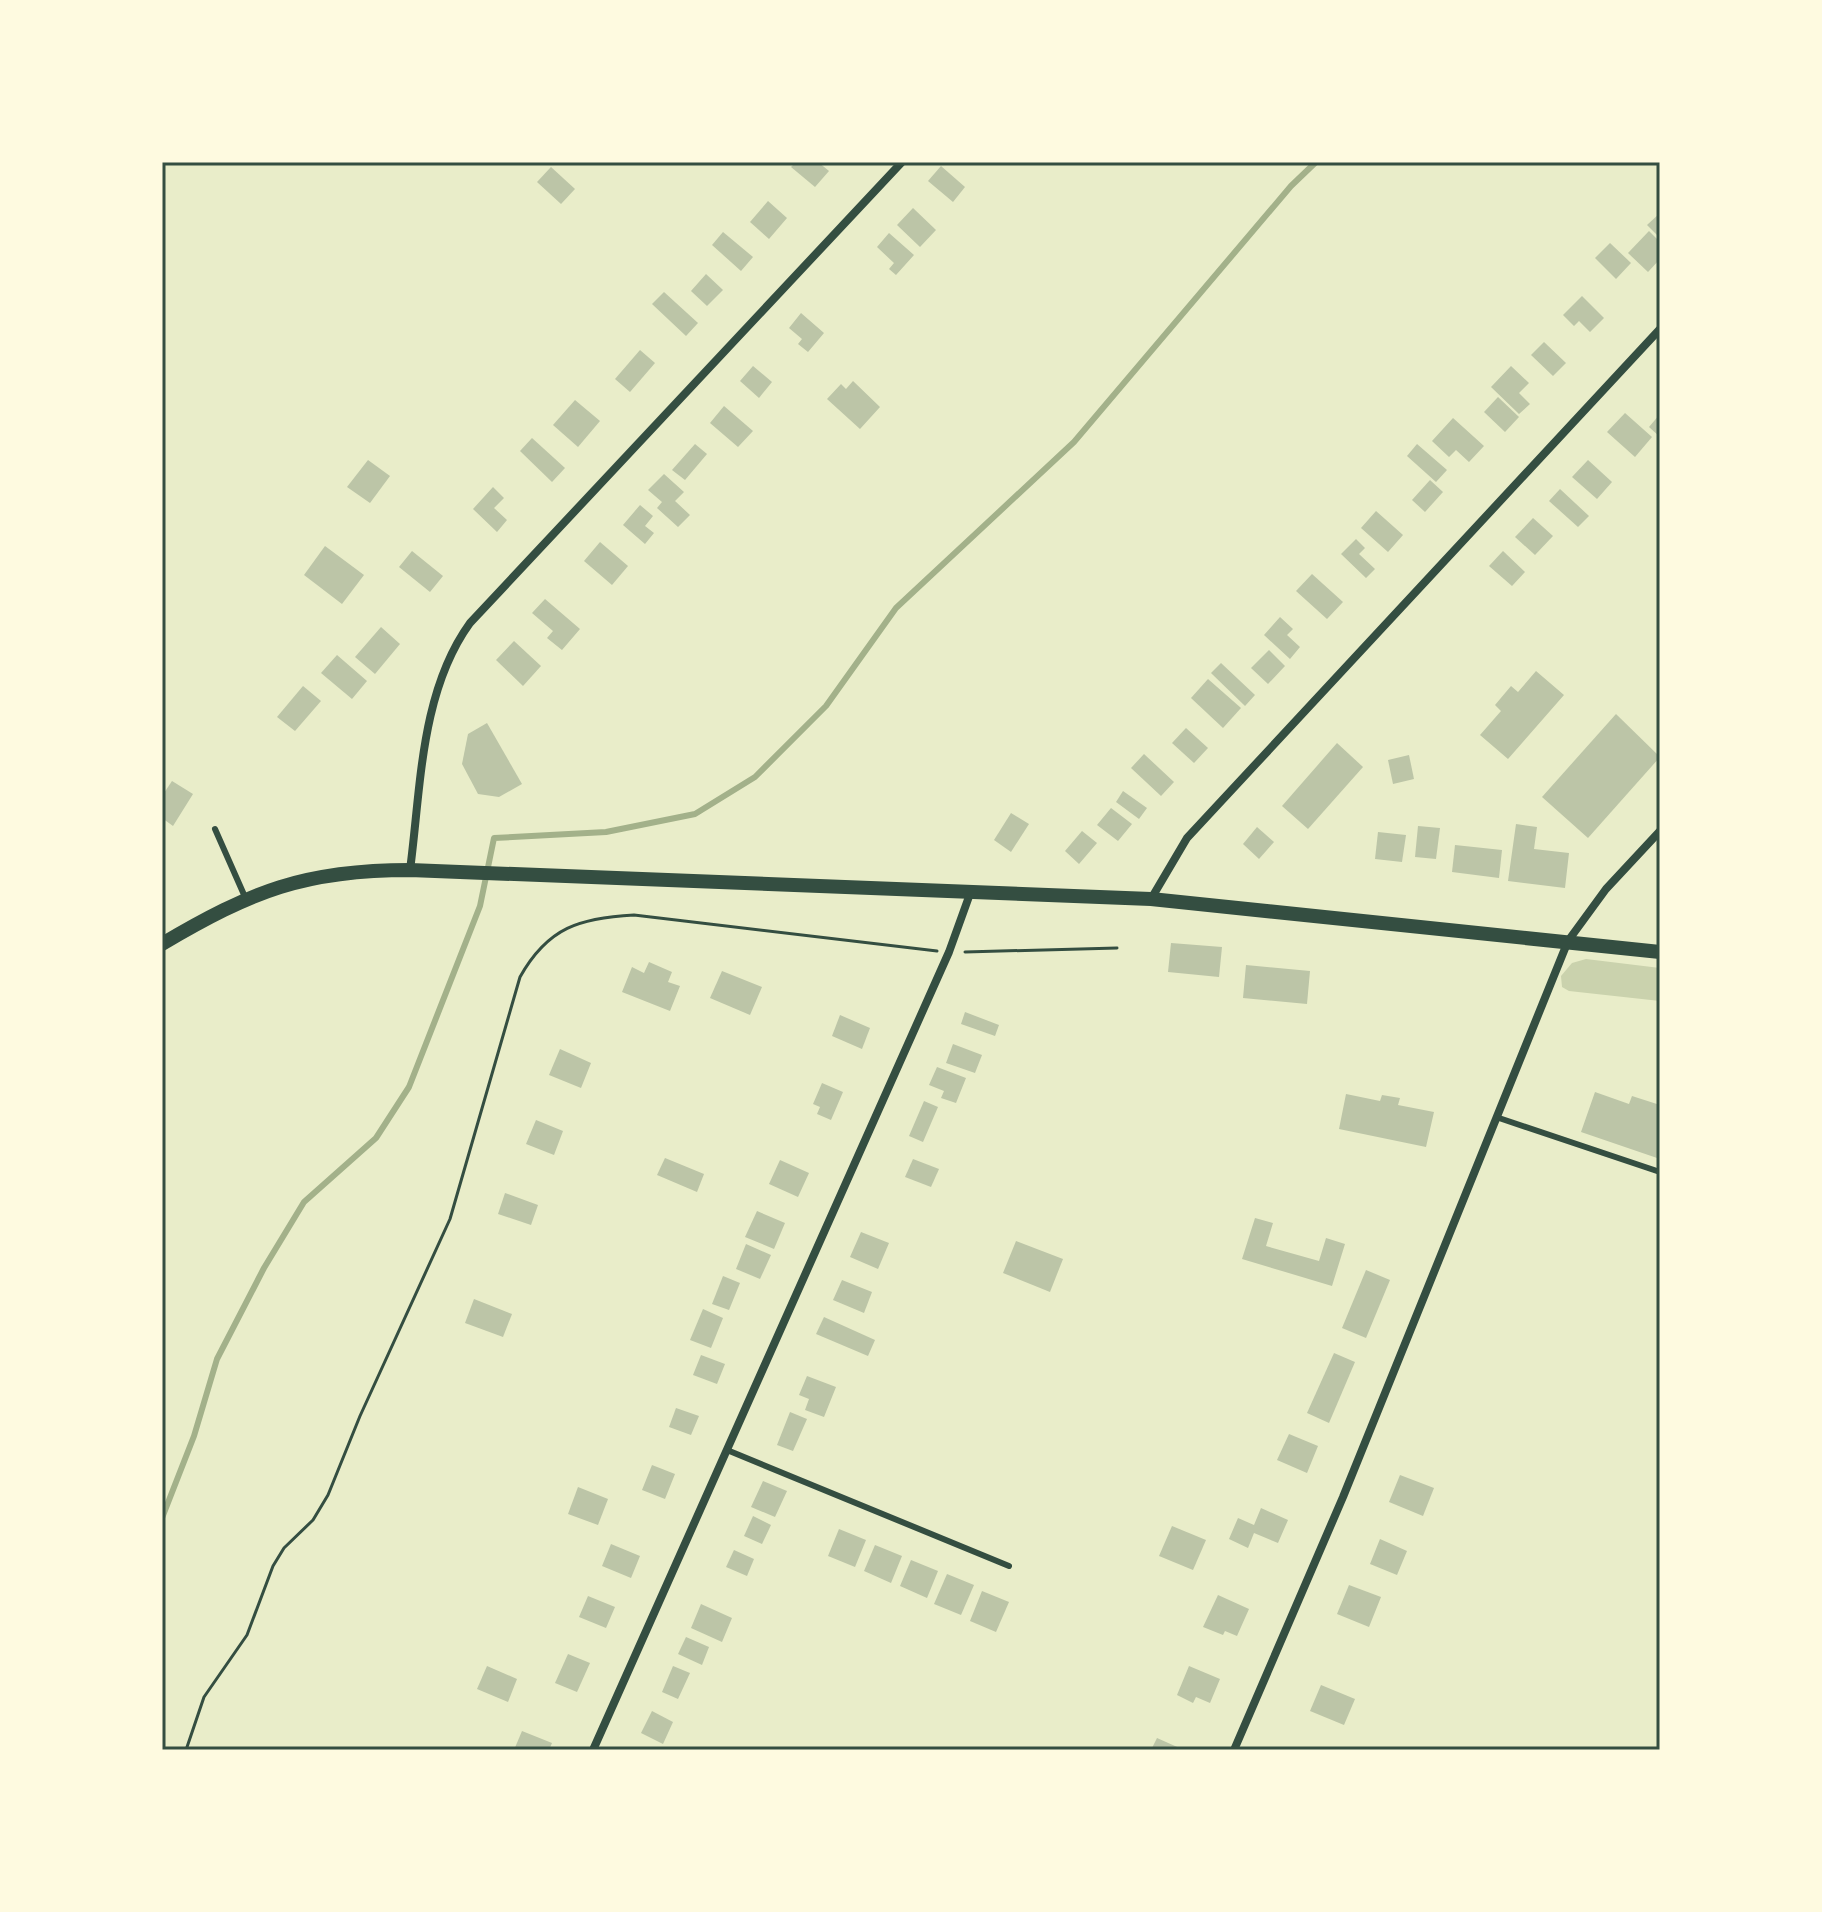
<svg xmlns="http://www.w3.org/2000/svg" width="1822" height="1912" viewBox="0 0 1822 1912" font-family="'Exo 2',sans-serif">
	<style>
		.green { fill: #cad2ad }
		.lines { fill: none; stroke-linecap: round; stroke-linejoin: round }
		.stream { stroke: #a3b18a; stroke-width: 6 }
		.building { fill: #bcc5a7 }
		.path { stroke: #344e41; stroke-width: 3 }
		.service { stroke: #344e41; stroke-width: 6 }
		.minor { stroke: #344e41; stroke-width: 8 }
		.tertiary { stroke: #344e41; stroke-width: 14 }
		.neatline { fill: none; stroke: #344e41; stroke-width: 3 }
	</style>
	<rect width="100%" height="100%" fill="#e9edc9"/>
	<!-- green -->
	<path class="green" d="M1586,959l74,9v33l-91,-10 -7,-4 -1,-11 11,-13z"/>
	<g class="lines">
		<!-- stream -->
		<path class="stream" d="M162,1518l32,-82 23,-77 47,-91 40,-66 72,-64 33,-51 71,-181 14,-68 112,-6 89,-18 60,-37 71,-71 70,-98 178,-166 217,-256 25,-24"/>
	</g>
	<!-- building -->
	<g class="building">
		<path d="M796,162h22l11,9 -14,16 -24,-20z"/>
		<path d="M941,166l24,21 -12,15 -25,-21z"/>
		<path d="M551,167l24,22 -14,15 -24,-22z"/>
		<path d="M768,201l19,17 -18,21 -19,-17z"/>
		<path d="M913,208l23,22 -16,17 -23,-22z"/>
		<path d="M1660,213v25l-13,-13z"/>
		<path d="M1649,231l11,11v17l-12,13 -20,-19z"/>
		<path d="M723,232l30,25 -12,14 -29,-26z"/>
		<path d="M889,233l25,22 -18,20 -7,-6 5,-6 -17,-16z"/>
		<path d="M1610,243l21,20 -15,16 -21,-21z"/>
		<path d="M706,274l17,16 -16,16 -16,-15z"/>
		<path d="M664,292l34,31 -12,13 -34,-32z"/>
		<path d="M1582,296l22,22 -14,14 -11,-11 -5,5 -11,-11z"/>
		<path d="M801,313l23,20 -16,19 -10,-8 4,-5 -13,-11z"/>
		<path d="M1544,342l22,21 -13,13 -22,-21z"/>
		<path d="M640,350l15,13 -25,29 -15,-13z"/>
		<path d="M753,366l19,16 -13,16 -19,-17z"/>
		<path d="M1511,366l18,17 -10,10 11,11 -11,10 -28,-27z"/>
		<path d="M853,381l27,26 -20,22 -33,-30 14,-15 5,5z"/>
		<path d="M1498,397l21,20 -14,15 -21,-20z"/>
		<path d="M575,400l25,21 -22,26 -25,-22z"/>
		<path d="M724,406l29,25 -15,16 -28,-24z"/>
		<path d="M1625,413l27,24 -17,20 -28,-25z"/>
		<path d="M1660,414v23l-11,-10z"/>
		<path d="M1453,418l31,28 -15,16 -13,-12 -7,7 -17,-16z"/>
		<path d="M532,438l33,30 -13,14 -32,-31z"/>
		<path d="M695,444l12,10 -22,26 -13,-10z"/>
		<path d="M1417,444l30,26 -11,12 -29,-26z"/>
		<path d="M368,460l22,16 -20,27 -23,-16z"/>
		<path d="M1588,460l24,22 -15,17 -25,-22z"/>
		<path d="M664,474l20,18 -9,9 15,14 -12,12 -21,-19 5,-6 -14,-12z"/>
		<path d="M1430,480l13,12 -18,20 -13,-12z"/>
		<path d="M493,487l11,11 -10,10 13,12 -10,12 -24,-23z"/>
		<path d="M1560,489l29,27 -11,11 -29,-26z"/>
		<path d="M640,505l13,11 -8,10 9,7 -9,11 -22,-19z"/>
		<path d="M1376,511l27,24 -15,17 -27,-24z"/>
		<path d="M1533,518l20,18 -18,19 -20,-18z"/>
		<path d="M1356,539l9,9 -6,6 16,15 -9,9 -25,-24z"/>
		<path d="M600,542l28,24 -16,19 -28,-24z"/>
		<path d="M325,546l39,29 -22,29 -38,-29z"/>
		<path d="M412,551l31,25 -13,16 -31,-25z"/>
		<path d="M1503,551l22,21 -13,14 -23,-20z"/>
		<path d="M1312,574l31,28 -16,17 -31,-28z"/>
		<path d="M545,599l35,30 -18,21 -15,-12 6,-7 -21,-18z"/>
		<path d="M1280,617l13,12 -6,6 13,12 -10,12 -26,-24z"/>
		<path d="M381,627l19,17 -25,30 -20,-17z"/>
		<path d="M514,641l27,25 -18,20 -27,-26z"/>
		<path d="M1269,650l16,16 -17,18 -17,-16z"/>
		<path d="M337,655l30,26 -15,18 -31,-26z"/>
		<path d="M1221,663l34,32 -10,11 -34,-33z"/>
		<path d="M1536,671l28,24 -56,64 -28,-24 21,-24 -6,-6 16,-19 7,6z"/>
		<path d="M1208,679l33,29 -18,20 -32,-30z"/>
		<path d="M303,686l18,15 -26,30 -18,-14z"/>
		<path d="M1616,714l44,43 -72,81 -46,-41z"/>
		<path d="M487,723l35,61 -23,13 -21,-3 -16,-30 6,-30z"/>
		<path d="M1186,728l22,20 -14,15 -22,-20z"/>
		<path d="M1337,743l26,24 -55,62 -26,-23z"/>
		<path d="M1144,754l30,28 -13,14 -30,-28z"/>
		<path d="M1409,755l5,24 -21,5 -5,-24z"/>
		<path d="M172,781l21,13 -20,32 -11,-8v-22z"/>
		<path d="M1123,791l24,17 -8,11 -23,-17z"/>
		<path d="M1111,808l21,16 -14,17 -21,-16z"/>
		<path d="M1011,813l18,11 -18,28 -17,-12z"/>
		<path d="M1516,824l21,3 -3,22 35,4 -4,35 -57,-7z"/>
		<path d="M1418,826l22,2 -4,31 -21,-2z"/>
		<path d="M1257,827l17,15 -15,17 -16,-15z"/>
		<path d="M1082,831l15,12 -18,21 -14,-13z"/>
		<path d="M1378,832l28,3 -4,27 -27,-3z"/>
		<path d="M1455,845l47,5 -3,28 -47,-6z"/>
		<path d="M1171,943l51,4 -3,30 -51,-5z"/>
		<path d="M649,962l23,10 -4,10 12,4 -10,25 -48,-19 10,-25 12,6z"/>
		<path d="M1246,965l64,6 -3,33 -64,-6z"/>
		<path d="M722,971l40,16 -12,28 -40,-17z"/>
		<path d="M965,1012l34,13 -4,11 -34,-12z"/>
		<path d="M840,1015l30,13 -8,21 -30,-13z"/>
		<path d="M953,1044l29,11 -7,18 -29,-10z"/>
		<path d="M560,1049l31,14 -10,25 -32,-13z"/>
		<path d="M937,1067l29,11 -10,25 -15,-5 3,-7 -15,-6z"/>
		<path d="M822,1083l21,9 -12,28 -14,-6 3,-7 -7,-3z"/>
		<path d="M1595,1092l34,12 3,-8 28,9v54l-79,-27z"/>
		<path d="M1346,1094l34,7 2,-6 18,3 -2,7 36,7 -8,35 -87,-18z"/>
		<path d="M924,1101l14,6 -15,35 -14,-6z"/>
		<path d="M536,1120l27,11 -9,24 -28,-11z"/>
		<path d="M665,1158l39,16 -7,18 -40,-17z"/>
		<path d="M913,1159l26,10 -8,18 -26,-10z"/>
		<path d="M780,1160l29,13 -11,24 -29,-13z"/>
		<path d="M505,1193l33,12 -7,20 -33,-11z"/>
		<path d="M757,1211l28,12 -11,26 -29,-12z"/>
		<path d="M1255,1218l18,5 -7,23 53,15 7,-23 19,6 -13,42 -90,-27z"/>
		<path d="M861,1232l28,11 -11,26 -28,-12z"/>
		<path d="M1016,1241l47,18 -13,33 -47,-19z"/>
		<path d="M746,1244l25,11 -11,24 -24,-10z"/>
		<path d="M1366,1270l24,10 -24,58 -24,-10z"/>
		<path d="M723,1276l17,7 -11,27 -17,-6z"/>
		<path d="M842,1280l30,12 -8,21 -31,-13z"/>
		<path d="M474,1299l38,15 -9,23 -38,-14z"/>
		<path d="M703,1309l20,9 -12,30 -21,-8z"/>
		<path d="M824,1317l51,23 -7,16 -52,-22z"/>
		<path d="M1334,1353l21,9 -26,61 -22,-10z"/>
		<path d="M701,1355l24,9 -8,20 -24,-9z"/>
		<path d="M807,1376l29,11 -12,30 -19,-7 4,-11 -10,-4z"/>
		<path d="M676,1408l23,8 -8,19 -22,-8z"/>
		<path d="M790,1412l17,7 -14,32 -16,-6z"/>
		<path d="M1289,1434l29,12 -11,27 -30,-13z"/>
		<path d="M652,1465l23,9 -10,25 -23,-9z"/>
		<path d="M1400,1475l34,13 -11,28 -34,-14z"/>
		<path d="M763,1481l24,10 -12,26 -24,-10z"/>
		<path d="M578,1487l30,12 -10,26 -30,-11z"/>
		<path d="M1261,1508l27,12 -10,23 -24,-10 -6,15 -19,-9 9,-21 16,7z"/>
		<path d="M753,1516l18,9 -9,19 -18,-8z"/>
		<path d="M1172,1526l34,14 -13,30 -34,-14z"/>
		<path d="M839,1529l27,11 -11,27 -27,-11z"/>
		<path d="M1380,1539l27,12 -10,24 -27,-11z"/>
		<path d="M611,1544l29,12 -9,22 -29,-12z"/>
		<path d="M875,1545l27,11 -11,27 -27,-12z"/>
		<path d="M734,1550l20,9 -7,17 -21,-9z"/>
		<path d="M911,1560l27,11 -11,27 -27,-12z"/>
		<path d="M947,1574l27,11 -13,30 -27,-11z"/>
		<path d="M1349,1585l32,12 -12,30 -32,-13z"/>
		<path d="M982,1591l27,11 -13,30 -26,-11z"/>
		<path d="M1218,1595l31,14 -12,27 -12,-5 -2,4 -20,-8z"/>
		<path d="M588,1596l27,11 -9,21 -27,-11z"/>
		<path d="M701,1604l31,14 -10,24 -31,-14z"/>
		<path d="M686,1637l23,10 -7,18 -24,-11z"/>
		<path d="M568,1654l22,9 -13,29 -22,-9z"/>
		<path d="M487,1666l30,13 -9,23 -31,-13z"/>
		<path d="M673,1666l17,7 -12,26 -16,-7z"/>
		<path d="M1189,1666l31,13 -10,24 -14,-6 -3,6 -16,-8z"/>
		<path d="M1321,1685l34,14 -11,26 -34,-14z"/>
		<path d="M652,1711l21,11 -10,22 -22,-11z"/>
		<path d="M522,1731l30,12 -3,7h-35z"/>
		<path d="M1157,1738l27,12h-33z"/>
	</g>
	<g class="lines">
		<!-- path -->
		<g class="path">
			<path d="M965,952l152,-4"/>
			<path d="M186,1750l18,-53 43,-62 26,-69 11,-18 29,-28 15,-25 32,-79 90,-197 70,-242c28,-50 60,-59 114,-62l303,36"/>
		</g>
		<!-- service -->
		<g class="service">
			<path d="M215,829l30,68"/>
			<path d="M1499,1118l161,54"/>
			<path d="M727,1450l282,116"/>
		</g>
		<!-- minor -->
		<g class="minor">
			<path d="M410,870c11,-82 10,-178 60,-247l432,-461"/>
			<path d="M1151,899l36,-61 473,-509"/>
			<path d="M593,1750l356,-798 22,-61"/>
			<path d="M1234,1750l109,-253 225,-556 38,-52 54,-58"/>
		</g>
		<!-- tertiary -->
		<path class="tertiary" d="M162,944c90,-53 142,-74 248,-74l741,29 509,53"/>
	</g>
	<!-- border -->
	<rect width="1822" height="1912" fill="none" stroke="#fefae0" stroke-width="328"/>
	<rect x="164" y="164" width="1494" height="1584" class="neatline"/>
</svg>
